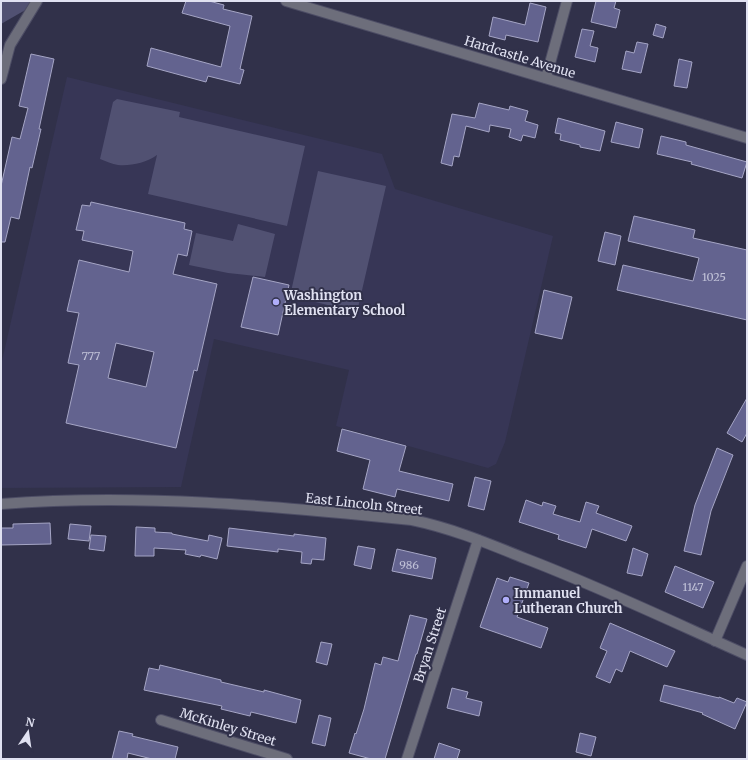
<svg xmlns="http://www.w3.org/2000/svg" width="748" height="760" viewBox="0 0 748 760" font-family="Merriweather,serif">
	<style>
		.built { fill: #373656 }
		.green { fill: #515172 }
		.building { fill: #63638f; stroke: #a5a5c5; fill-rule: evenodd }
		.lines { fill: none; stroke-linecap: round; stroke-linejoin: round }
		.minor-casing { stroke: #4d4d65; stroke-width: 12 }
		.minor { stroke: #6d6e7b; stroke-width: 10 }
		.poi-dot { fill: #b0aefa; stroke: #31314a; stroke-width: 1.5 }
		.labels { text-anchor: middle; dominant-baseline: central; stroke-width: 4; stroke-linejoin: round; paint-order: stroke }
		.number-label { font-size: 11px; fill: #c1c2d8 }
		.street-label { font-size: 13px; fill: #e0e1f1; stroke: #31314a }
		.poi-label { font-size: 13px; font-weight: bold; fill: #e0e1f1; stroke: #31314a; text-anchor: start }
	</style>
	<rect width="100%" height="100%" fill="#31314a"/>
	<!-- built -->
	<path class="built" d="M67,77l315,77 13,35 158,47 -48,206 -9,22 -8,4 -152,-42 13,-56 -135,-31 -33,148 -180,1v-123z"/>
	<!-- green -->
	<g class="green">
		<path d="M1,1h40l-40,23z"/>
		<path d="M117,99l63,13 -1,5 126,29 -18,80 -139,-32 9,-39c-11,8 -26,11 -39,10 -6,-1 -12,-4 -18,-6l13,-57z"/>
		<path d="M318,171l68,15 -29,126 -67,-16z"/>
		<path d="M238,224l37,10 -10,43 -37,-4 -39,-8 7,-32 37,8z"/>
	</g>
	<!-- building -->
	<g class="building">
		<path d="M186,1h23l15,4 -1,4 29,7 -12,53 4,1 -4,14 -32,-8 -2,6 -59,-16 4,-18 70,19 9,-41 -48,-13z"/>
		<path d="M596,1h20l-2,7 6,2 -4,18 -25,-6z"/>
		<path d="M530,3l16,4 -8,35 -32,-7 -1,5 -16,-4 4,-19 32,8z"/>
		<path d="M656,24l10,3 -3,11 -10,-3z"/>
		<path d="M582,29l12,2 -4,15 8,2 -3,14 -20,-5z"/>
		<path d="M637,42l11,2 -7,29 -19,-4 4,-18 8,2z"/>
		<path d="M31,54l23,5 -15,70h2l-9,39 -2,-1 -11,52 -8,-2 -6,25h-4v-56l11,-49 8,2 8,-31 -9,-2z"/>
		<path d="M679,59l13,3 -5,26 -13,-2z"/>
		<path d="M479,103l30,7 1,-4 18,5 -3,10 13,4 -3,13 -12,-3 -2,6 -12,-4 2,-8 -21,-4 -1,7 -23,-6 -7,31 -5,-1 -2,10 -11,-3 11,-49 23,4z"/>
		<path d="M558,118l47,13 -5,20 -20,-4v-2l-20,-5 1,-6 -6,-1z"/>
		<path d="M616,122l27,7 -4,19 -28,-6z"/>
		<path d="M661,136l25,6v3l61,17 -5,16 -51,-14 1,-2 -35,-8z"/>
		<path d="M91,202l94,21 -1,6 8,2 -5,25 -9,-2 -5,20 44,10 -20,87 -3,-1 -18,78 -110,-25 13,-58 -11,-2 11,-50 -12,-2 12,-51 50,12 4,-21 -51,-11 2,-9 -8,-1 6,-25 8,1zM116,343l38,9 -8,35 -38,-9z"/>
		<path d="M634,216l61,14 -2,8 54,12v70l-130,-30 6,-25 70,16 6,-23 -71,-17z"/>
		<path d="M605,232l16,4 -6,29 -17,-4z"/>
		<path d="M253,277l36,8 -11,50 -37,-8z"/>
		<path d="M544,290l28,7 -10,42 -27,-6z"/>
		<path d="M747,398v35l-5,9 -15,-9z"/>
		<path d="M342,429l64,17 -7,25 54,13 -4,17 -52,-12 -2,8 -32,-8 7,-29 -33,-9z"/>
		<path d="M717,448l16,7 -22,56 -10,44 -17,-4 11,-46z"/>
		<path d="M475,477l16,4 -7,29 -16,-4z"/>
		<path d="M526,500l16,6 1,-4 13,4 -3,8 27,8 6,-20 13,4 -3,7 36,13 -6,15 -34,-12 -6,19 -28,-9 1,-4 -40,-13z"/>
		<path d="M50,523l1,21 -50,1v-17h12v-4z"/>
		<path d="M70,524l21,2 -2,15 -21,-2z"/>
		<path d="M136,527l19,1v4l17,1v1l36,7 1,-6 13,3 -5,21 -16,-4 -1,2 -15,-3 1,-4 -32,-2v8h-19z"/>
		<path d="M229,528l65,8v-2l32,4 -2,22 -12,-1 -1,5 -10,-1 1,-11 -24,-3v3l-51,-6z"/>
		<path d="M91,535l15,1 -2,15 -15,-2z"/>
		<path d="M358,546l17,3 -4,20 -17,-4z"/>
		<path d="M633,548l15,6 -6,22 -15,-3z"/>
		<path d="M397,549l39,9 -4,21 -40,-8z"/>
		<path d="M675,566l39,16 -11,26 -38,-16z"/>
		<path d="M510,577l19,6 -12,34 31,11 -7,20 -61,-21 17,-49 11,4z"/>
		<path d="M410,615l17,4 -10,35h-1l-31,105h-14l-22,-6 6,-20 1,1 8,-25 11,-46 6,2 2,-8 15,4z"/>
		<path d="M610,623l65,28 -8,16 -37,-16 -8,21 -6,-3 -6,14 -14,-6 11,-26 -7,-3z"/>
		<path d="M321,642l11,2 -5,21 -11,-3z"/>
		<path d="M160,665l61,15v2l43,10v-2l37,10 -5,23 -45,-11 -1,4 -29,-7 1,-3 -78,-16 5,-22 10,2z"/>
		<path d="M664,685l55,13v-1l15,6 3,-5 10,4 -12,27 -33,-15 1,-1 -43,-12z"/>
		<path d="M452,688l16,4 -2,6 16,4 -3,14 -32,-8z"/>
		<path d="M319,715l12,3 -6,28 -13,-3z"/>
		<path d="M119,731l14,3 -1,2 46,11 -3,12h-23l-24,-6 -1,6h-15z"/>
		<path d="M580,733l16,4 -5,19 -15,-4z"/>
		<path d="M439,743l21,7 -3,9h-23z"/>
	</g>
	<g class="lines">
		<!-- minor casing -->
		<g class="minor-casing">
			<g id="minor">
				<path d="M286,1l461,137"/>
				<path d="M546,78l21,-77"/>
				<path d="M1,79l9,-34 27,-44"/>
				<path d="M1,504c137,-11 275,2 411,16 39,8 75,23 112,38 76,29 149,64 223,97"/>
				<path d="M715,641l32,-75"/>
				<path d="M161,720l126,39"/>
				<path d="M407,759l71,-219"/>
			</g>
		</g>
		<!-- minor -->
		<use href="#minor" class="minor"/>
	</g>
	<!-- markers -->
	<g class="poi-dot">
		<circle cx="276" cy="302" r="4"/>
		<circle cx="506" cy="600" r="4"/>
	</g>
	<g class="labels">
		<!-- number labels -->
		<g class="number-label">
			<text x="714" y="277">1025</text>
			<text x="91" y="356">777</text>
			<text x="409" y="565">986</text>
			<text x="693" y="587">1147</text>
		</g>
		<!-- street labels -->
		<g class="street-label">
			<text transform="translate(520 57) rotate(17)">Hardcastle Avenue</text>
			<text transform="translate(364 504) rotate(6)">East Lincoln Street</text>
			<text transform="translate(430 645) rotate(-72)">Bryan Street</text>
			<text transform="translate(228 727) rotate(17)">McKinley Street</text>
		</g>
		<!-- poi labels -->
		<g class="poi-label">
			<text x="284" y="295">Washington<tspan x="284" dy="15">Elementary School</tspan></text>
			<text x="514" y="593">Immanuel<tspan x="514" dy="15">Lutheran Church</tspan></text>
		</g>
	</g>
	<!-- border -->
	<rect width="748" height="760" fill="none" stroke="#e0e1f1" stroke-width="4"/>
	<!-- north arrow -->
	<g transform="translate(28 732) rotate(13)" stroke="#31314a" stroke-width="3" paint-order="stroke">
	<path d="M0-3L7 15L0 10L-7 15Z" fill="#e0e1f1"/>
	<text y="-6" font-size="11" font-weight="bold" text-anchor="middle" fill="#e0e1f1">N</text>
	</g>
</svg>
